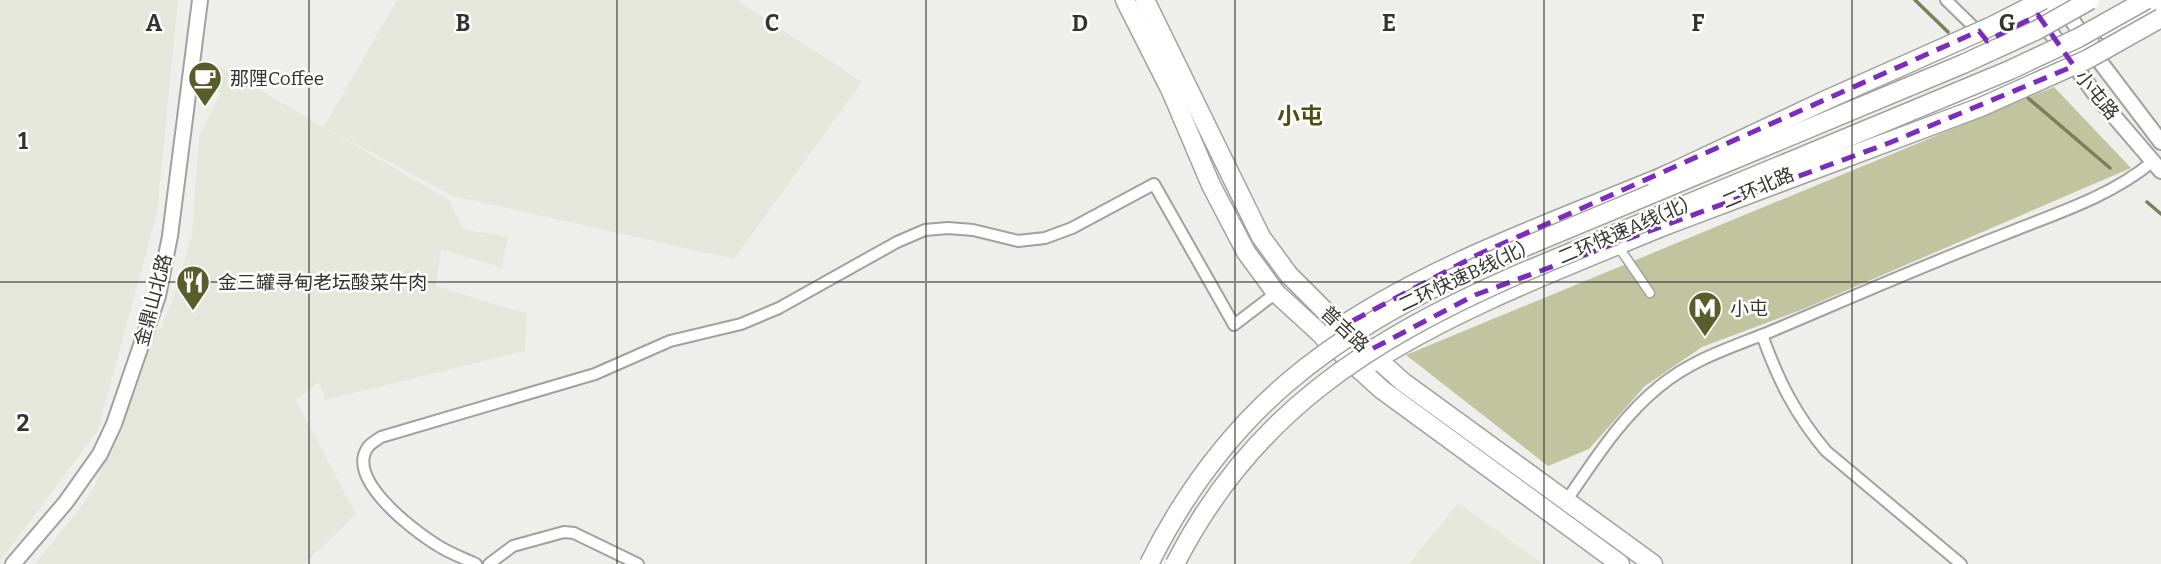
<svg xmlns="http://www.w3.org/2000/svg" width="2161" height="564" viewBox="0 0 2161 564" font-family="Bitter,'Noto Sans SC',serif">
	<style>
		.built { fill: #e5e7dc }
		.green { fill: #c0c5a0 }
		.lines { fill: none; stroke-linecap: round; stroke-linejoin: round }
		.stream { stroke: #7b7f5b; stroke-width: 3.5 }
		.pedestrian-casing { stroke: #a1a29f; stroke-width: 11 }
		.minor-casing { stroke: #a1a29f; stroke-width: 14 }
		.tertiary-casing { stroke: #a1a29f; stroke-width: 18 }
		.primary-casing { stroke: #a1a29f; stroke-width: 21 }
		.pedestrian { stroke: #fff; stroke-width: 8 }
		.minor { stroke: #fff; stroke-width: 10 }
		.tertiary { stroke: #fff; stroke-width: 14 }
		.primary { stroke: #fff; stroke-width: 18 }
		.trunk-bridge-casing { stroke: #a1a29f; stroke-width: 21; stroke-linecap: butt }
		.trunk-bridge { stroke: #fff; stroke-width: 18 }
		.marked { fill: none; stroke: #7b2cbf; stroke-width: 5; stroke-dasharray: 14 9; stroke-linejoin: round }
		.grid { fill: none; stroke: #333332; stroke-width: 2; stroke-opacity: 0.55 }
		.labels { text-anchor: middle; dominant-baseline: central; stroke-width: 5; stroke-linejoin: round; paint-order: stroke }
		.poi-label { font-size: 19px; fill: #333332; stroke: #fffffe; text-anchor: start }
		.street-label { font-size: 19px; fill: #333332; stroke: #fffffe }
		.quarter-label { font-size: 23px; font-weight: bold; fill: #4a4f14; stroke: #fffffe }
		.grid-label { font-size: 23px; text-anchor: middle; font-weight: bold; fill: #333332; stroke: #fffffe; stroke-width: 5; stroke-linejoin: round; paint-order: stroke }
	</style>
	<rect width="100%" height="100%" fill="#eeeeeb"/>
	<!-- built -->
	<g class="built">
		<path d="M0,0h178l-21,213 -59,217 -98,131z"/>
		<path d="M397,0h340l125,82 -128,177 -281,-63 -129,-69z"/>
		<path d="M208,60l241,140 14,29 45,8 -6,31 -61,-19 -5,37 91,28 -2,37 -199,49 -7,-18 -23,18 60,114 -52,50h-269l43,-53 16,-23 58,-160 8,2 14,-33 18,-63 7,-97 22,-44 -14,-12z"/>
		<path d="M1458,503l85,61h-134z"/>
	</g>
	<!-- green -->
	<path class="green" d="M2054,87l77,81 -330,142 -99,37 -57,39 -56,63 -41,17 -142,-111z"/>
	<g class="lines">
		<!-- stream -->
		<g class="stream">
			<path d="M1915,0l33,32"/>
			<path d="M2028,98l82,70"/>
			<path d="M2147,202l14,12"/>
		</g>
		<!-- pedestrian casing -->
		<g class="pedestrian-casing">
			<path id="pedestrian" d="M1618,246l32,47"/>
		</g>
		<!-- minor casing -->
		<g class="minor-casing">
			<g id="minor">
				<path d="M1946,0l35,34"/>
				<path d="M1762,335c16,45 33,79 64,116l135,113"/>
				<path d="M1566,501c28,-40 55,-84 94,-115 35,-29 77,-40 119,-58 73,-31 146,-63 221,-92 51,-21 109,-38 152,-74"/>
				<path d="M476,564c-13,-6 -27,-11 -39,-19 -23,-14 -92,-66 -69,-98 3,-4 9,-7 13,-10l214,-63 75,-33 71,-17 38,-16 118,-66 28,-12 23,-2 25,2 45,11 27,-3 27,-10 82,-44 80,141 42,-32"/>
				<path d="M489,564l24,-18 51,-14 10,1 64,31"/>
			</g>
		</g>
		<!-- tertiary casing -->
		<g class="tertiary-casing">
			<g id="tertiary">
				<path d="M2061,4l40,59 60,79"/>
				<path d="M2041,19l54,75 66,77"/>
				<path d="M2106,32l55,-28"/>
				<path d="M13,564l53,-62 34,-48 14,-30 44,-128 12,-60 30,-236"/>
			</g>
		</g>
		<!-- primary casing -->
		<g class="primary-casing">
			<g id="primary">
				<path d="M1125,0l46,91 40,94 35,67 30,41 105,96 239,175"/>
				<path d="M1145,0l116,237 28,38 46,46 68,61 250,182"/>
				<path d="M1846,100l141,-59 79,-41"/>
				<path d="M1886,134l121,-51 82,-43"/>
				<path d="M1324,338c104,-73 228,-115 345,-164"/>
				<path d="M1360,370c98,-64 209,-104 316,-149"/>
			</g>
		</g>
		<!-- pedestrian -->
		<use href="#pedestrian" class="pedestrian"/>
		<!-- minor -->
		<use href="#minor" class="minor"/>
		<!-- tertiary -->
		<use href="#tertiary" class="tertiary"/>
		<!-- primary -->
		<use href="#primary" class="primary"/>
		<!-- trunk-bridge casing -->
		<g class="trunk-bridge-casing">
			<g id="trunk-bridge">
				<path d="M1656,180l170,-80 166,-74 51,-26"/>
				<path d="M1664,226l317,-119 107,-48 73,-41"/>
				<path d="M1149,564c76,-153 180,-229 332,-299l482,-201 74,-34 53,-30"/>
				<path d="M1175,564c77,-151 194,-224 344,-290l491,-204 68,-32 68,-38"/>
			</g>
		</g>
		<!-- trunk-bridge -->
		<use href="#trunk-bridge" class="trunk-bridge"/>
	</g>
	<!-- marked area -->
	<path class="marked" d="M2038,15l36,51 -185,77 -414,152 -107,56 -27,-24 136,-72 502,-224 8,10z"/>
	<!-- grid -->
	<path class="grid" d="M309,0v564M617,0v564M926,0v564M1235,0v564M1544,0v564M1852,0v564M0,282h2161"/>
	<!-- icons -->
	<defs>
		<g id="cafe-pin" transform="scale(1.75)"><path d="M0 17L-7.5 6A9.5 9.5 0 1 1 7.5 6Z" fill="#585d2b" stroke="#fffffe"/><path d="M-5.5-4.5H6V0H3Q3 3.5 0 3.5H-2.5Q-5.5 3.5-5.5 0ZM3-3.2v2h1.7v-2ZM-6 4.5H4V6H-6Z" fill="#fff"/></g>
		<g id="restaurant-pin" transform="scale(1.75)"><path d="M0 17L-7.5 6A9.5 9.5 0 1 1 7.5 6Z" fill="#585d2b" stroke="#fffffe"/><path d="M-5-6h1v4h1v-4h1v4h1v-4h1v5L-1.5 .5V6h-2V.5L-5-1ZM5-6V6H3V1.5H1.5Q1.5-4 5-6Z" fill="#fff"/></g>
		<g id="metro-pin" transform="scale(1.75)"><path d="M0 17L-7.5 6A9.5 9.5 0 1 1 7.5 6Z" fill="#585d2b" stroke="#fffffe"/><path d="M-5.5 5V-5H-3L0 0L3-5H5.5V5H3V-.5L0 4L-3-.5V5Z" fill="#fff"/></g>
	</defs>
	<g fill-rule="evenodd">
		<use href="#cafe-pin" x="205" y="78"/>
		<use href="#restaurant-pin" x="193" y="282"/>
		<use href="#metro-pin" x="1705" y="308"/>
	</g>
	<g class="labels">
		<!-- poi labels -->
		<g class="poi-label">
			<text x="230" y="78">那䧉Coffee</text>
			<text x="218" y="282">金三罐寻甸老坛酸菜牛肉</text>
			<text x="1730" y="308">小屯</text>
		</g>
		<!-- street labels -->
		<g class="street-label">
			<text transform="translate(2097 95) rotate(51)">小屯路</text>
			<text transform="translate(1758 188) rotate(-23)">二环北路</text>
			<text transform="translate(1623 231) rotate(-23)">二环快速A线(北)</text>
			<text transform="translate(1462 277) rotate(-25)">二环快速B线(北)</text>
			<text transform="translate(153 300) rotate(-75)">金鼎山北路</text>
			<text transform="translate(1345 329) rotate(43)">普吉路</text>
		</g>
		<!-- quarter labels -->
		<g class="quarter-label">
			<text x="1300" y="116">小屯</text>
		</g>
	</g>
	<g class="grid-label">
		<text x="154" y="31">A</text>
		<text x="463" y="31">B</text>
		<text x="772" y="31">C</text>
		<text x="1080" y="31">D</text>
		<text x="1389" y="31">E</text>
		<text x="1698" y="31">F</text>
		<text x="2007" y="31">G</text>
		<text x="23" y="149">1</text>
		<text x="23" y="431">2</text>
	</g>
</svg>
